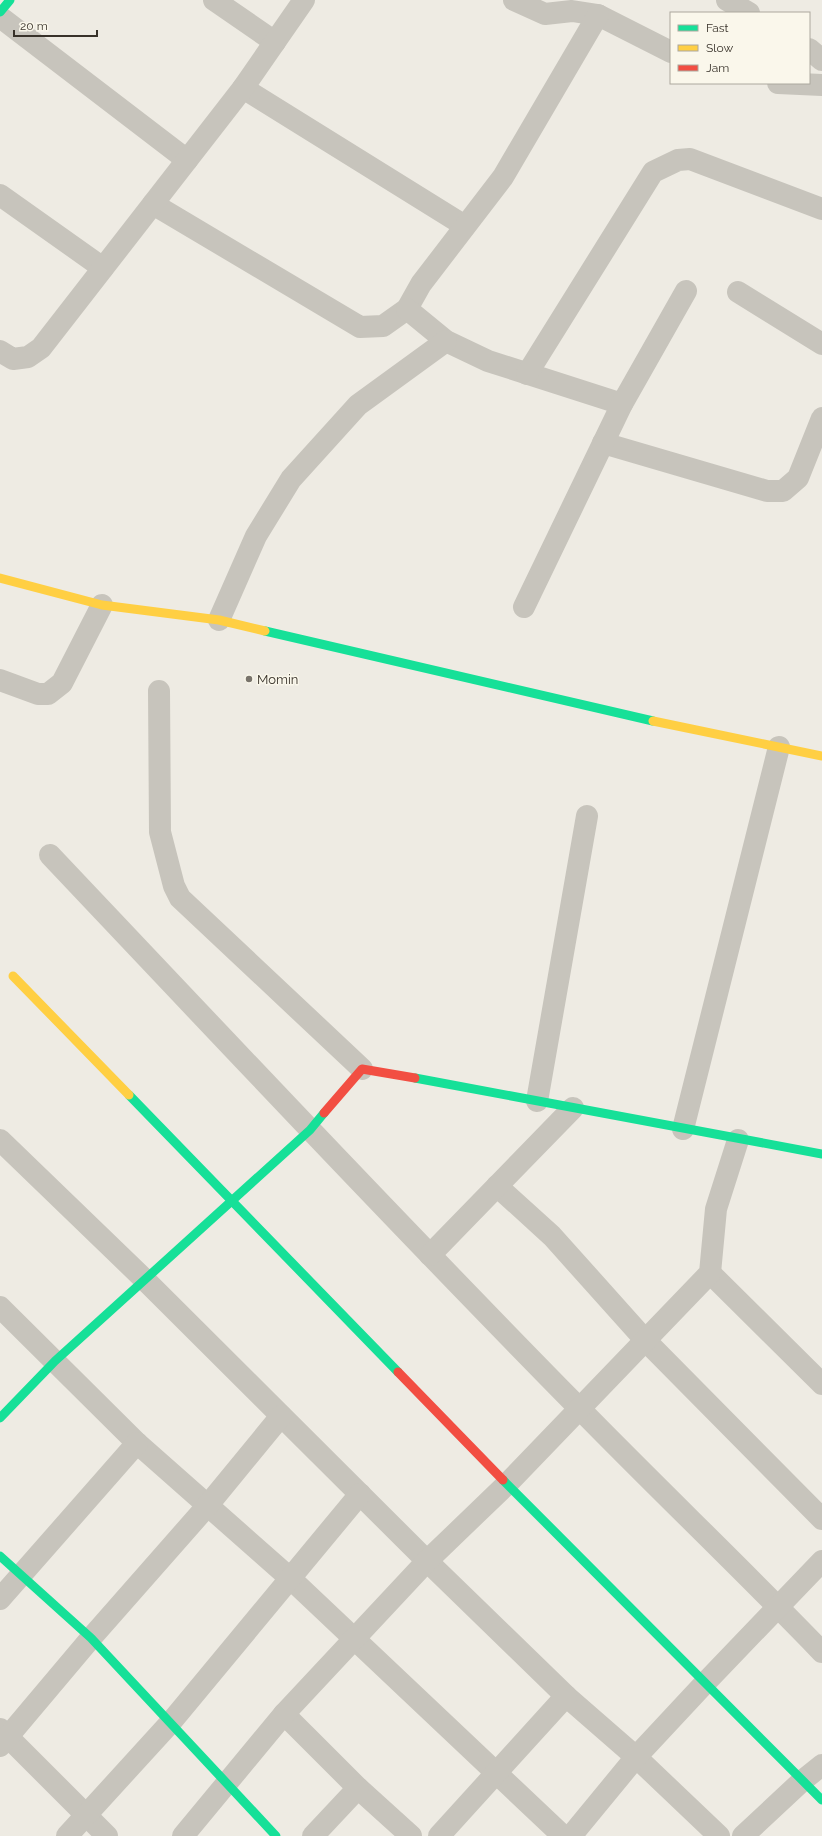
<svg xmlns="http://www.w3.org/2000/svg" width="822" height="1836" viewBox="0 0 822 1836" font-family="Raleway,sans-serif">
	<style>
		.lines { fill: none; stroke-linecap: round; stroke-linejoin: round }
		.street { stroke: #c7c4bc; stroke-width: 22 }
		.fast { stroke: #16e098; stroke-width: 9 }
		.slow { stroke: #ffcf43; stroke-width: 9 }
		.jam { stroke: #f24e42; stroke-width: 9 }
		.poi-dot { fill: #78736b; stroke: #faf7eb; stroke-width: 1.5 }
		.labels { text-anchor: middle; dominant-baseline: central; stroke-width: 3; stroke-linejoin: round; paint-order: stroke }
		.poi-label { font-size: 13px; fill: #38322a; stroke: #faf7eb; text-anchor: start }
	</style>
	<rect width="100%" height="100%" fill="#eeebe3"/>
	<g class="lines">
		<!-- street -->
		<g class="street">
			<path d="M214,0l61,42"/>
			<path d="M514,0l31,14 27,-3 26,4 73,37"/>
			<path d="M727,0l22,13"/>
			<path d="M0,17l187,143"/>
			<path d="M809,49l13,11"/>
			<path d="M778,83l44,2"/>
			<path d="M243,88l222,138"/>
			<path d="M0,195l103,73"/>
			<path d="M153,204l207,123 23,-1 24,-17 14,-25 82,-107 95,-162"/>
			<path d="M738,292l84,52"/>
			<path d="M407,309l39,32 42,20 134,43"/>
			<path d="M0,351l13,8 15,-2 13,-9 202,-260 61,-88"/>
			<path d="M527,374l126,-202 25,-12 12,-1 132,50"/>
			<path d="M603,443l164,48h16l15,-13 24,-60"/>
			<path d="M524,607l98,-203 64,-113"/>
			<path d="M219,620l37,-84 35,-57 67,-74 88,-64"/>
			<path d="M0,680l38,14h10l14,-11 40,-78"/>
			<path d="M159,691l1,141 14,54 6,12 182,171"/>
			<path d="M50,855c175,185 350,371 528,552 81,83 164,162 244,245"/>
			<path d="M537,1101l50,-285"/>
			<path d="M683,1129l96,-382"/>
			<path d="M0,1140l144,139 283,282 139,135 70,61 83,79"/>
			<path d="M497,1186l55,50 94,105 176,178"/>
			<path d="M430,1255l143,-147"/>
			<path d="M710,1273l112,111"/>
			<path d="M0,1307l137,136 154,136 272,257"/>
			<path d="M0,1599l137,-156"/>
			<path d="M284,1714l74,74 53,48"/>
			<path d="M0,1729l107,107"/>
			<path d="M0,1746l91,-108 117,-133 73,-89"/>
			<path d="M67,1836l104,-114 189,-228"/>
			<path d="M183,1836l101,-122 143,-153 80,-77 203,-211 6,-64 22,-69"/>
			<path d="M313,1836l45,-48"/>
			<path d="M439,1836l127,-140"/>
			<path d="M571,1836l65,-79 69,-74 117,-122"/>
			<path d="M743,1836l59,-55 20,-16"/>
		</g>
		<!-- fast -->
		<g class="fast">
			<path d="M0,12l10,-12"/>
			<path d="M265,631l388,90"/>
			<path d="M415,1078l407,76"/>
			<path d="M129,1095l269,277"/>
			<path d="M0,1418l55,-57 255,-231 14,-17"/>
			<path d="M503,1480l319,320"/>
			<path d="M0,1556l91,82 185,198"/>
		</g>
		<!-- slow -->
		<g class="slow">
			<path d="M0,578l102,27 117,15 46,11"/>
			<path d="M653,721l169,35"/>
			<path d="M13,976l116,119"/>
		</g>
		<!-- jam -->
		<g class="jam">
			<path d="M324,1113l38,-44 53,9"/>
			<path d="M398,1372l105,108"/>
		</g>
	</g>
	<!-- markers -->
	<circle class="poi-dot" cx="249" cy="679" r="4"/>
	<g class="labels">
		<!-- poi labels -->
		<g class="poi-label">
			<text x="257" y="679">Momin</text>
		</g>
	</g>
	<!-- legend -->
	<rect x="670" y="12" width="140" height="72" fill="#faf7eb" stroke="#aca89e"/>
	<rect x="678" y="25" width="20" height="6" fill="#16e098" stroke="#aca89e"/>
	<text x="706" y="32" font-size="12" fill="#38322a">Fast</text>
	<rect x="678" y="45" width="20" height="6" fill="#ffcf43" stroke="#aca89e"/>
	<text x="706" y="52" font-size="12" fill="#38322a">Slow</text>
	<rect x="678" y="65" width="20" height="6" fill="#f24e42" stroke="#aca89e"/>
	<text x="706" y="72" font-size="12" fill="#38322a">Jam</text>
	<!-- scale -->
	<path d="M14 30v6h83v-6" fill="none" stroke="#38322a" stroke-width="2"/>
	<text x="20" y="30" font-size="12" fill="#38322a" stroke="#faf7eb" stroke-width="3" paint-order="stroke">20 m</text>
</svg>
